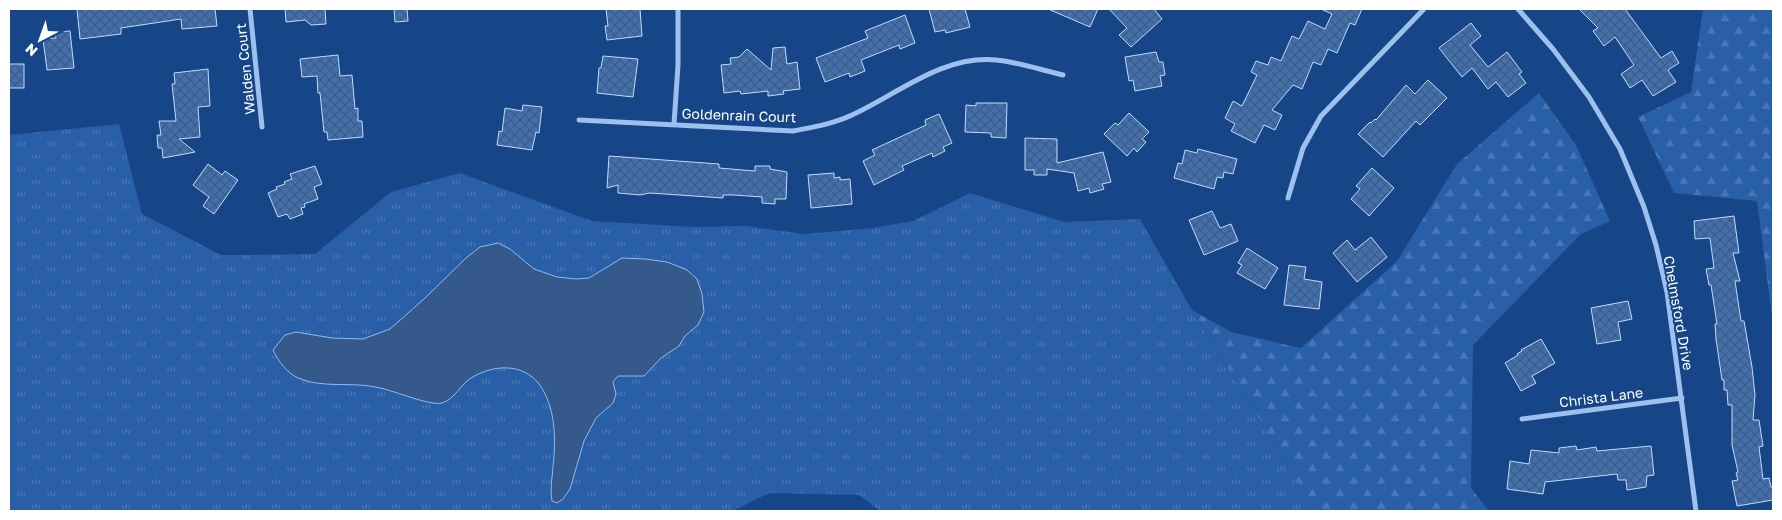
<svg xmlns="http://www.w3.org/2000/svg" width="1782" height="520" viewBox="0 0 1782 520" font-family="'Golos Text',sans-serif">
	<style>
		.grass { fill: url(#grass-tufts) }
		.forest { fill: url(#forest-firs) }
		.water { fill: #36598b; stroke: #8fbbf1 }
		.building { fill: url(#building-cross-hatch); stroke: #c3dbfa }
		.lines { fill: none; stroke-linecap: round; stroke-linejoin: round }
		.minor { stroke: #9dc0ee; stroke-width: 5 }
		.labels { text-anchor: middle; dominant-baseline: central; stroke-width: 4; stroke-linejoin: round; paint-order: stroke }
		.street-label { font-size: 14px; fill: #fff; stroke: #164588 }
	</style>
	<defs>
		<pattern id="grass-tufts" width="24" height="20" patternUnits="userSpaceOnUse" patternTransform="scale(1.25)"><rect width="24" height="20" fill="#295fa7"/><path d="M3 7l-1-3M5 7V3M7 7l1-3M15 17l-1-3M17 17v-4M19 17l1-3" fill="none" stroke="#4977b4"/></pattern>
		<pattern id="forest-firs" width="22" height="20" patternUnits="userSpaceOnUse" patternTransform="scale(1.25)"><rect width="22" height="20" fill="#295fa7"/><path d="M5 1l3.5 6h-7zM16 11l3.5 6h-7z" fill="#4977b4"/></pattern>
		<pattern id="building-cross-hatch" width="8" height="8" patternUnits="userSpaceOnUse" patternTransform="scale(1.25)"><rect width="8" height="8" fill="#3e70b2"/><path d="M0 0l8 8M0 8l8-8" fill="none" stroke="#465c7a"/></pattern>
	</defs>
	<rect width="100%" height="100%" fill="#164588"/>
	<!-- grass -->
	<path class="grass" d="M119,124l23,90 79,41 94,-1 76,-62 69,-19 132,48 102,6 52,-1 58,8 68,-6 41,-7 57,-28 94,29 76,-3 52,91 124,201h-436l-21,-16 -90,-2 -36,18h-724v-376z"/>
	<!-- forest -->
	<g class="forest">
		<path d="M1703,9h70v316l-16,-124 -83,-8 -36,-76 53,-25z"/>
		<path d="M1539,93l37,52 34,76 -29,13 -108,111 -2,143 18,23h-173l-124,-201 39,22 70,16 96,-87 60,-97z"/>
	</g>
	<!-- water -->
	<path class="water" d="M498,243l12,6 24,20 23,8 19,2 13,-1 33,-20 23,1 22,3 20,8 10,9 5,15 2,18 -6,13 -13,11 -6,10 -18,12 -17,18h-26l-5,6 3,12 -3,9 -17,15 -12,23 -14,48 -7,10 -6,4 -5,-2c-2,-13 0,-21 1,-34 3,-27 3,-60 -14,-83 -17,-22 -47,-19 -68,-6 -11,7 -16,21 -29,25 -12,3 -47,-12 -62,-15 -27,-7 -57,1 -82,-10 -12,-6 -19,-16 -25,-28l12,-15 11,-3 36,6 31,1 27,-10 34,-30 42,-41 14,-11z"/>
	<!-- building -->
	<g class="building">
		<path d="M77,9h138l2,17 -35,3 -1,-10 -60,9v6l-41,5z"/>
		<path d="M285,9h40l1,15 -15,1 -6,-5 -19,2z"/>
		<path d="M394,9h13l1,12 -13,1z"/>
		<path d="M606,9h34l2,27 -35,4 -2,-14h3z"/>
		<path d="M929,9h36l5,18 -24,6 -1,-3 -10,2z"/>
		<path d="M1048,9h50l-8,18z"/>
		<path d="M1109,9h45l8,10 -31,28 -12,-12 8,-7z"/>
		<path d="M1321,9h41l-7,16 -5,-2 -13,30 -9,-4 -7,16 -8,-3 -11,27 -9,-4 -21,25 10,5 -7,15 -11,-5 -9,18 -24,-12 4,-7 -10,-6 8,-17 9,5 15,-31 -6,-3 5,-11 12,4 3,-8 10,4 11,-25 7,3 9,-18 17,8 7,-15z"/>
		<path d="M1579,9h46l36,49 11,-7 7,12 -11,7 8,12 -23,14 -11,-16 -12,8 -9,-14 13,-9 -19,-28 -11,9 -11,-15 5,-3z"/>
		<path d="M905,15l10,28 -15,6 -1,-4 -38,15 4,11 -15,6 -1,-4 -24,9 -9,-24 52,-20 -3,-7z"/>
		<path d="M1471,23l10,13 -11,9 18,22 19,-15 15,20 -3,2 7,9 -18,14 -12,-15 -8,7 -16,-21 -10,9 -23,-29z"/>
		<path d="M70,31l4,37 -27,2 -4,-31 13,-1 -1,-6z"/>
		<path d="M785,47l2,17 10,-2 3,27 -17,2 1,3 -16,2v-5l-27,3 -1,-3 -16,2 -3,-28 10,-1 -1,-6 9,-1 8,-8 24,21 2,-22z"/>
		<path d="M1156,52l3,10h4l2,13 -5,1 2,10 -27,5 -2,-11 -4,1 -4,-24z"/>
		<path d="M338,55l2,21 12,-1 3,34 3,-1v13h4l1,16 -35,3 -1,-8h-3l-4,-39h-2l-1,-17 -15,1 -2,-18z"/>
		<path d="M603,56l35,3 -5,38 -36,-4 2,-25h2z"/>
		<rect x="9" y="64" width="15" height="24"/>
		<path d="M208,69l2,37 -12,1 2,30 -21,2 16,13 -32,6 -1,-10h-4l-1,-13h4l-2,-14h17l-4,-37h3l-1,-11z"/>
		<path d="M1428,80l19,18 -27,27 -4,-4 -33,36 -25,-23 12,-12 1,1 4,-4 1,1 30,-35 9,9z"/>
		<path d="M976,103h31l-1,35 -15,-1v-4l-26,-1 1,-27 10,1z"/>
		<path d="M523,105l19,2 -3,26 -3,-1 -4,18 -35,-5 2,-14 3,1 3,-24 17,3z"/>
		<path d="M1129,113l20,19 -7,7 4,3 -9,10 -3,-4 -7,8 -23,-22 11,-11 3,2z"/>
		<path d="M939,114l13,29 -9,4 2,4 -12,6 -1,-4 -30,13 2,4 -30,15 -11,-24 12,-6 -3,-5 54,-25 -1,-5z"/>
		<path d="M1025,138l32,1v24l46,-11 8,30 -9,2 2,5 -14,4 -1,-5 -11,3 -4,-18 -27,-4v6h-13v-5h-9z"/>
		<path d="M1198,149l39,10 -4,15 -9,-2 -1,6 -6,-1 -3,12 -40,-11 4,-15 4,1 3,-14 12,3z"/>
		<path d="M609,156l110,8v4l36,3v-5h15v3l17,3 -1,27h-11v5l-13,-1v-6l-28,-2h-11v3l-73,-5 -10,2 -22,-2v-8l-11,3z"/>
		<path d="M208,164l14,11 3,-4 13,9 -24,34 -11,-8 6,-9 -16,-12z"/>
		<path d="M315,166l7,18 -8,3 4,12 -14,5 1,3 -4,1 2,6 -13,5 -3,-5 -9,3 -10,-24 9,-4 -1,-2 9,-3 -1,-2 8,-3 -2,-5z"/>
		<path d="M1372,168l22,20 -25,28 -18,-17 9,-10 -4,-3z"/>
		<path d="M834,173v5l6,-1v3l10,-1 2,25 -41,4 -3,-33z"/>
		<path d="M1212,211l8,17 11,-4 7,17 -34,14 -15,-35z"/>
		<path d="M1734,216l5,37h-6l7,28h-5l6,40h3l8,46 3,28 -2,25h6l4,26 -4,1 4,32 6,-1 2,9h2v13l-36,6 -5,-25 6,-1 -2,-7 2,-1 -6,-27v-40h-4l-1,-15h-3v-10h-2l-6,-41 -1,-15h2l-6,-39h-2l-3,-16 8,-1 -4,-30 -15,1 -1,-18z"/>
		<path d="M1371,237l16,20 -30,25 -24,-29 14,-13 8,10z"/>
		<path d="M1247,248l31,20 -13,21 -28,-16 5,-8 -4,-2z"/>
		<path d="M1289,265l17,2 -2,12 18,3 -3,27 -35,-4z"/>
		<path d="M1628,301l4,18 -14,3 3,18 -24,4 -6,-36z"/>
		<path d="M1541,339l14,24 -23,13 4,7 -15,8 -16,-28 13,-8 -1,-1 5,-3 -1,-1z"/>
		<path d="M1576,446l1,4 19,-3 1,4 54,-5 3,29 -7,1 -1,11 -19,3 -1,-10h-8l-1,-6 -72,8 -2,12 -36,-5 3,-28 19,3 2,-14 28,3v-5z"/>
	</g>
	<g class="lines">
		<!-- minor -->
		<g class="minor">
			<path d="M250,9l12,118"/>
			<path d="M1518,9l35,40 36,48 31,52 24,58 12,38 11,47 29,219"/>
			<path d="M579,120l214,11c20,-4 40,-7 59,-16 46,-21 90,-60 144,-55 22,2 45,10 67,15"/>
			<path d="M674,124l4,-59v-56"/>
			<path d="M1288,198l15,-50 18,-32 103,-107"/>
			<path d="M1522,419l160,-21"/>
		</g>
	</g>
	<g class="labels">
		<!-- street labels -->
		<g class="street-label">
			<text transform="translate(245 69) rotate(-96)">Walden Court</text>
			<text transform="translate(739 115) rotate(2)">Goldenrain Court</text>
			<text transform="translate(1679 313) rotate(80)">Chelmsford Drive</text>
			<text transform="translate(1601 397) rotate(-7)">Christa Lane</text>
		</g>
	</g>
	<!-- border -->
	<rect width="1782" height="520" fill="none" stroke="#ffffff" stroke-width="20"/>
	<!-- north arrow -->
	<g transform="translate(40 40) rotate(221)" stroke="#164588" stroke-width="4" paint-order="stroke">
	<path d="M0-4L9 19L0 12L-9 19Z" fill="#ffffff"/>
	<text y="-8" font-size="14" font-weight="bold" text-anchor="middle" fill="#ffffff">N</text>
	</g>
</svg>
